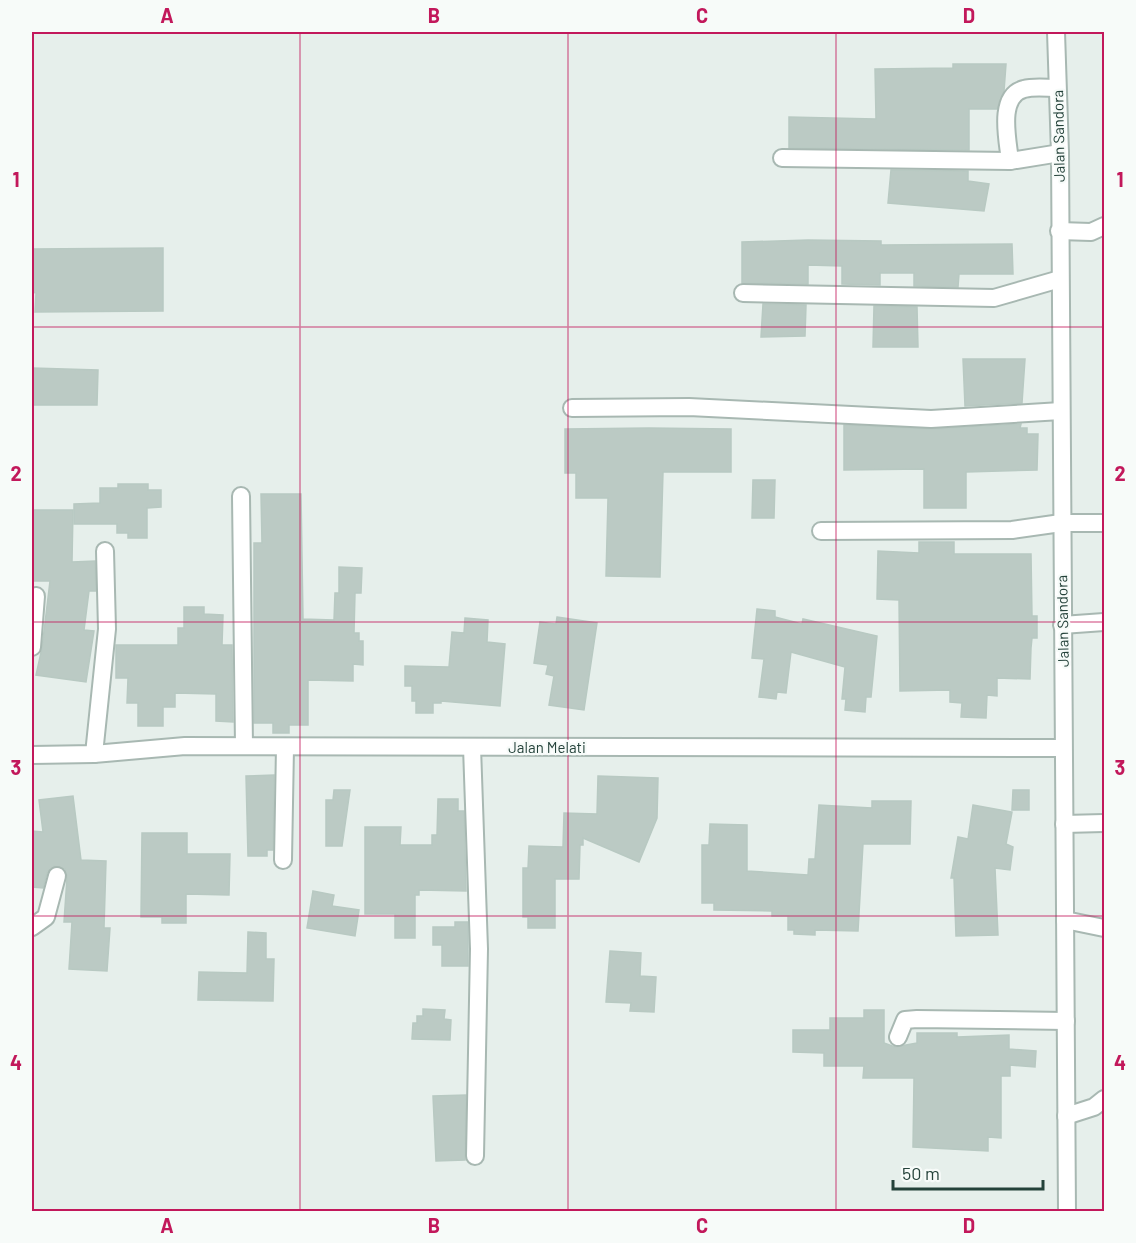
<svg xmlns="http://www.w3.org/2000/svg" width="1136" height="1243" viewBox="0 0 1136 1243" font-family="Barlow,sans-serif">
	<style>
		.building { fill: #bbcac4; stroke: #b8c9c2; stroke-width: 1.5 }
		.lines { fill: none; stroke-linecap: round; stroke-linejoin: round }
		.street-casing { stroke: #a8b8b2; stroke-width: 20 }
		.street { stroke: #fff; stroke-width: 16 }
		.grid { fill: none; stroke: #c2185b; stroke-width: 1.5; stroke-opacity: 0.55 }
		.labels { text-anchor: middle; dominant-baseline: central; stroke-width: 4.5; stroke-linejoin: round; paint-order: stroke }
		.street-label { font-size: 15px; fill: #24423a; stroke: #f7fbf9 }
		.neatline { fill: none; stroke: #c2185b; stroke-width: 2 }
		.grid-label { font-size: 20px; text-anchor: middle; font-weight: bold; fill: #c2185b }
	</style>
	<rect width="100%" height="100%" fill="#e6efeb"/>
	<!-- building -->
	<g class="building">
		<path d="M953,64h53l-2,27 -7,18h-28v41l-180,-2v-31l87,2 -1,-50 78,-1z"/>
		<path d="M891,170l77,1v10l21,3 -5,27 -96,-8z"/>
		<path d="M808,240l73,1v4l131,-1 1,30h-54l-1,13 -44,-1v-13h-34v12l-38,-1v-18l-34,-1v19l-66,-1v-41z"/>
		<path d="M163,248v63l-128,1 1,-19 -4,-1v-43z"/>
		<path d="M763,304l43,1 -1,31 -44,1z"/>
		<path d="M874,306l43,1 1,40h-45z"/>
		<path d="M963,359h62l-3,44 -57,3z"/>
		<path d="M32,368l66,2 -1,35h-65z"/>
		<path d="M1021,424l-1,4h7v6h11l-1,36 -71,2v36h-42v-39l-80,1v-45l87,4z"/>
		<path d="M649,428l82,1v43h-68l-3,105 -54,-1 2,-78h-32v-25h-11v-44z"/>
		<path d="M753,480h22l-1,38h-22z"/>
		<path d="M118,484h30v6h13v17l-14,1v30h-19v-5h-11v-9h-43v-20l26,-1v-15h18z"/>
		<path d="M261,494h40l2,125 31,1 1,-27h4v-26l23,1 -1,25h-6l-1,40h5v8h4v24l-10,-1v17l-45,-1v45h-19v8h-16v-10h-19v-180h8z"/>
		<path d="M32,510h41l-1,52 23,-1 1,30h-7l-5,39 10,1 -8,51 -50,-7 6,-27 8,-67h-18z"/>
		<path d="M919,542h35v12h77l1,62h5v22h-5l-1,10 -1,31 -33,-1v18l-10,-1 -1,23 -25,-1 1,-14 -12,-1v-12l-50,1 -1,-91 -22,-1 1,-48 41,2z"/>
		<path d="M184,607h20v7l19,1 -1,30h10l1,77 -17,-1v-27l-41,-1v14h-12v19h-25v-23h-11l1,-25h-12v-33h62v-17h6z"/>
		<path d="M757,609l18,2v6l27,7 1,-5 74,17 -6,61h-5l-1,15 -20,-2 1,-11h-4l3,-32 -54,-15 -5,41 -9,-1 -1,7 -17,-2 5,-38 -12,-1z"/>
		<path d="M557,617l40,6 -13,87 -35,-5 5,-29 -8,-2 2,-9 -14,-2 6,-41 16,2z"/>
		<path d="M465,618l23,2 -1,22 18,2 -5,62 -59,-5v2h-8v10h-17v-12h-4v-15h-7v-20l44,1 3,-35 12,1z"/>
		<path d="M274,775l-1,75h-6v6h-19l-2,-80z"/>
		<path d="M598,776l60,2 -1,40 -18,44 -56,-24v7h-3l-1,34h-24v49h-27v-11h-5v-49h5l1,-22 34,1 1,-34 33,1z"/>
		<path d="M334,790h16l-8,56h-16v-46h7z"/>
		<path d="M1013,790h16v20h-17z"/>
		<path d="M73,796l8,64 25,1 -2,67h6l-3,43 -38,-2 3,-47h-8l3,-44 -2,-9 -11,-3 -7,7 -4,15 -11,-1v-56l11,1 -4,-32z"/>
		<path d="M438,799h20v12h6l2,80 -47,-1v5h-4v43h-20v-24h-30v-87h36l-1,18h32v-10h5z"/>
		<path d="M872,801h39l-1,43h-47l-5,87 -43,-1v5l-21,-1v-4h-6v-14h-16v-5l-58,-1v-7h-12v-58h7l1,-21 37,1v46l61,4 1,-16h6l4,-54 53,3z"/>
		<path d="M973,805l39,7 -6,32 7,3 -3,23 -15,-2 3,67 -42,1 -2,-58h-3l7,-41 10,2z"/>
		<path d="M142,833h45v21h43l-1,41 -43,-1v29h-24v-6h-21z"/>
		<path d="M313,891l21,4 -2,11 27,4 -4,26 -48,-8z"/>
		<path d="M455,922h13v44h-26v-21h-9v-18h22z"/>
		<path d="M248,932l18,1v26h8l-1,42 -75,-1 1,-28 48,1z"/>
		<path d="M610,951l31,2 -1,23 16,1 -2,35 -24,-1 1,-8 -25,-1z"/>
		<path d="M423,1009l22,1 -1,9 7,1 -1,20 -38,-1 1,-16h4v-7h6z"/>
		<path d="M864,1010h20v33l11,4 22,-4v-10h40v4l52,-2v14l27,2 -1,16 -25,-2v11h-9v62l-13,-1v14l-75,-4 1,-69h-51l1,-12h-40v-13l-31,-1v-22h37v-12h34z"/>
		<path d="M466,1095l-1,65 -29,1 -3,-65z"/>
	</g>
	<g class="lines">
		<!-- street casing -->
		<g class="street-casing">
			<g id="street">
				<path d="M1056,32l4,121 7,1059"/>
				<path d="M1057,88c-10,0 -23,-2 -33,1 -27,7 -16,52 -14,72l50,-8"/>
				<path d="M782,158l228,3"/>
				<path d="M1059,231l32,1 13,-6"/>
				<path d="M743,293l251,5 66,-19"/>
				<path d="M572,408l117,-1 242,12 130,-8"/>
				<path d="M241,496l3,250"/>
				<path d="M821,531l191,-1 49,-7h43"/>
				<path d="M1062,625l42,-3"/>
				<path d="M32,647l4,-51"/>
				<path d="M472,747l7,202 -4,207"/>
				<path d="M94,754l13,-125 -2,-78"/>
				<path d="M32,755l62,-1 91,-8 878,2"/>
				<path d="M1064,824l40,-1"/>
				<path d="M283,860l2,-113"/>
				<path d="M1065,920l39,8"/>
				<path d="M32,927l14,-10 11,-41"/>
				<path d="M898,1037l7,-17 12,-1 149,2"/>
				<path d="M1066,1116l28,-9 10,-8"/>
			</g>
		</g>
		<!-- street -->
		<use href="#street" class="street"/>
	</g>
	<!-- grid -->
	<path class="grid" d="M300,32v1180M568,32v1180M836,32v1180M32,327h1072M32,622h1072M32,916h1072"/>
	<g class="labels">
		<!-- street labels -->
		<g class="street-label">
			<text transform="translate(1058 136) rotate(-91)">Jalan Sandora</text>
			<text transform="translate(1062 621) rotate(-91)">Jalan Sandora</text>
			<text x="547" y="747">Jalan Melati</text>
		</g>
	</g>
	<!-- border -->
	<rect width="1136" height="1243" fill="none" stroke="#f7fbf9" stroke-width="66"/>
	<!-- scale -->
	<path d="M893 1180v9h150v-9" fill="none" stroke="#24423a" stroke-width="3"/>
	<text x="902" y="1180" font-size="18" fill="#24423a" stroke="#f7fbf9" stroke-width="4.5" paint-order="stroke">50 m</text>
	<rect x="33" y="33" width="1070" height="1177" class="neatline"/>
	<g class="grid-label">
		<text x="167" y="23">A</text>
		<text x="434" y="23">B</text>
		<text x="702" y="23">C</text>
		<text x="969" y="23">D</text>
		<text x="16" y="187">1</text>
		<text x="1120" y="187">1</text>
		<text x="16" y="481">2</text>
		<text x="1120" y="481">2</text>
		<text x="16" y="775">3</text>
		<text x="1120" y="775">3</text>
		<text x="16" y="1070">4</text>
		<text x="1120" y="1070">4</text>
		<text x="167" y="1233">A</text>
		<text x="434" y="1233">B</text>
		<text x="702" y="1233">C</text>
		<text x="969" y="1233">D</text>
	</g>
</svg>
